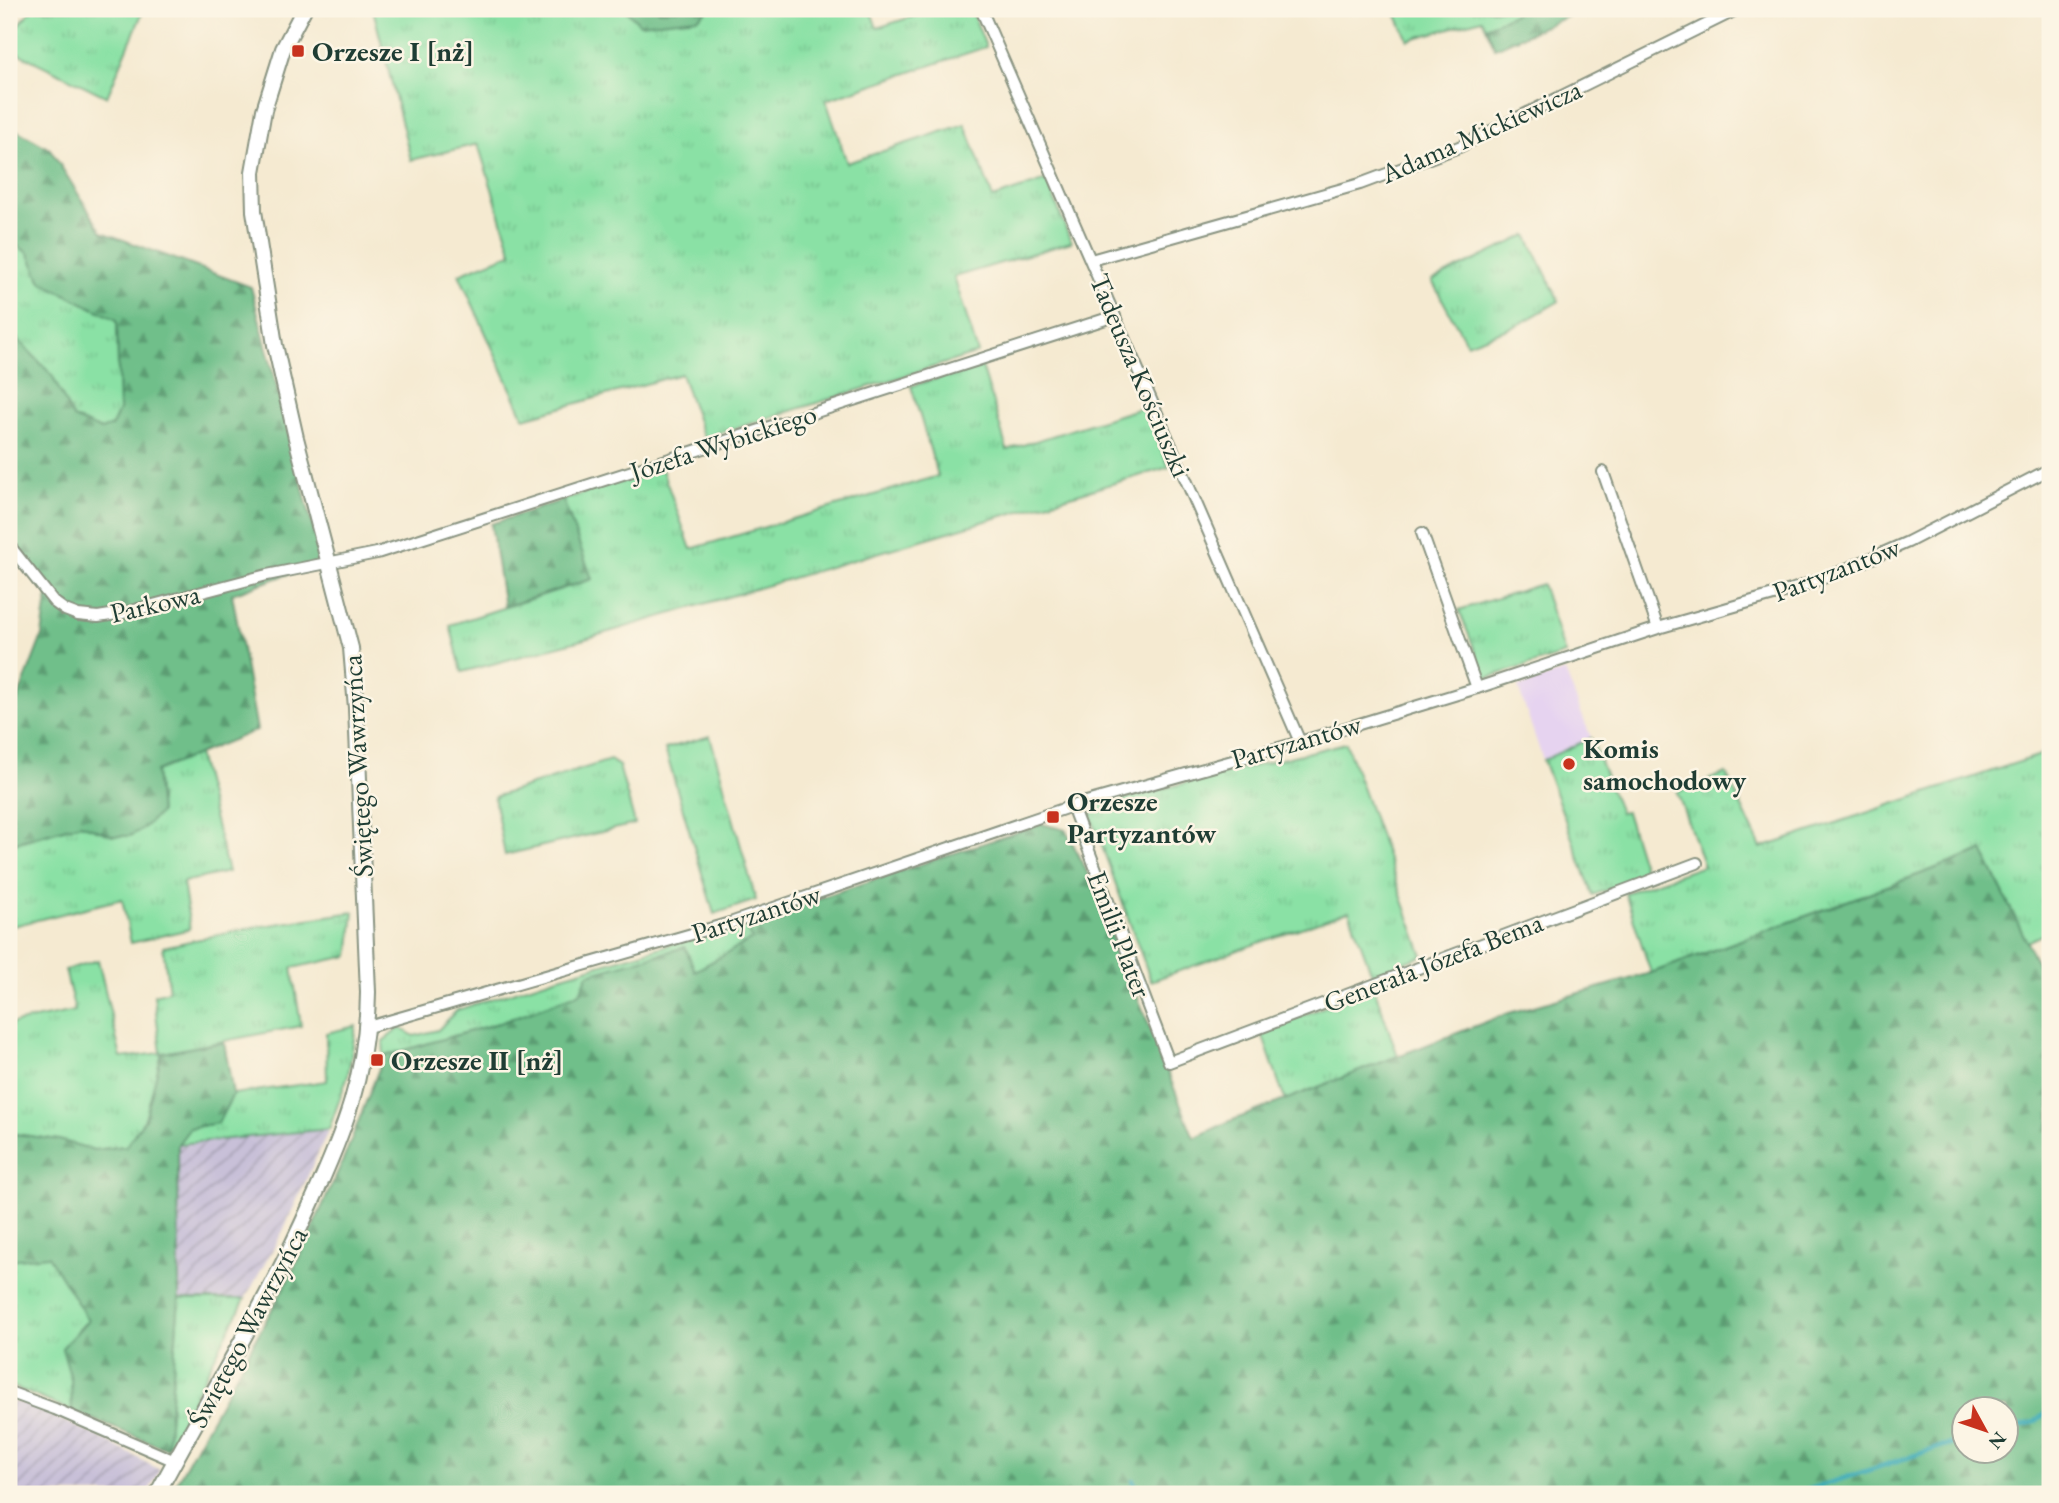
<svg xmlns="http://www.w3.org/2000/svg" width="2059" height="1503" viewBox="0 0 2059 1503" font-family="'EB Garamond',serif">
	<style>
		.built { fill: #e6d3f0 }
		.industrial { fill: url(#industrial-furrows) }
		.grass { fill: url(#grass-tufts); stroke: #548f6c; stroke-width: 2 }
		.forest { fill: url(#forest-firs); stroke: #477e5f; stroke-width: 2; fill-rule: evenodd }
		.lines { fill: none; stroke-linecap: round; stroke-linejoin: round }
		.stream { stroke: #3aabb7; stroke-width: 4.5 }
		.street-casing { stroke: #8a9482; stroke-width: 14 }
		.secondary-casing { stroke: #8a9482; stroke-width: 18 }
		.street { stroke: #fff; stroke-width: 10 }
		.secondary { stroke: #fff; stroke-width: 14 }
		.poi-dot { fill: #c8321e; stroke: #fcf5e5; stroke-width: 2.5 }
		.labels { text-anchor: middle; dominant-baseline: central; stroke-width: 5; stroke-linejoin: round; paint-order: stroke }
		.poi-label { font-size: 28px; font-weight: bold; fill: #1f3d34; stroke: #fcf5e5; text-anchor: start }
		.street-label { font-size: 28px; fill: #1f3d34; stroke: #fcf5e5 }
	</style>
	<defs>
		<pattern id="industrial-furrows" width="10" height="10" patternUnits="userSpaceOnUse" patternTransform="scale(1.75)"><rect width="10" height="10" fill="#c8c0d8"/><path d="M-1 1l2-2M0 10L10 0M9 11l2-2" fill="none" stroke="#a29db0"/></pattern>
		<pattern id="grass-tufts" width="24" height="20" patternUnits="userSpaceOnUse" patternTransform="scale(1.75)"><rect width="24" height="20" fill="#8ae1a5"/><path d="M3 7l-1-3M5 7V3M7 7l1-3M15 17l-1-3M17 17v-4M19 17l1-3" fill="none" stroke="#77c28f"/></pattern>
		<pattern id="forest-firs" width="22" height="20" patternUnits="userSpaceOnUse" patternTransform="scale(1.75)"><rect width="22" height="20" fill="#6fbf8a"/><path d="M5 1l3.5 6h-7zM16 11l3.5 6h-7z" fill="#5b9c72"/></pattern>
	</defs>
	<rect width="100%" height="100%" fill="#fcf5e5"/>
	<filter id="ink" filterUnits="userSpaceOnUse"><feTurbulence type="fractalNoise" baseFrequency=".0143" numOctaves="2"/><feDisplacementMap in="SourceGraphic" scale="14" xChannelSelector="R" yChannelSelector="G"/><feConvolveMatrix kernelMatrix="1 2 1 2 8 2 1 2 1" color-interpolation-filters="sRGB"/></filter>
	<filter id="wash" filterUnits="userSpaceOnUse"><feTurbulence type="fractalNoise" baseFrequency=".00686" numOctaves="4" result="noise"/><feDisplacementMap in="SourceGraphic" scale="28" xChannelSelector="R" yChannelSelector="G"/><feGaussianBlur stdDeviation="1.57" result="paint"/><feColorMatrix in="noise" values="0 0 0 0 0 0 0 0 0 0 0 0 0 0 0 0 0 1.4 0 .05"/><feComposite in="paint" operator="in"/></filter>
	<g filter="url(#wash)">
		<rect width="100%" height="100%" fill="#f5ead1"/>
		<!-- built -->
		<path class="built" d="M1565,671l26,67 -48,22 -25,-73z"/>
		<!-- industrial -->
		<g class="industrial">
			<path d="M329,1129l-47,104 -37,66h-66l-1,-155z"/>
			<path d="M9,1401l17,3 73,33 61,33 -13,24h-138z"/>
		</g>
		<!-- grass -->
		<g class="grass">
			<path d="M32,9h112l-37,88 -98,-48v-12z"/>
			<path d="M373,9h254v3l71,6 11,-9h161l7,19 59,-19h35l15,38 -160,53 21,63 118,-39 28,74 54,-18 24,62 -117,35 24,76 -274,85 -23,-64 -157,44 -65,-144 53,-21 -34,-109 -67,16z"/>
			<path d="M1394,9h121l2,4 -31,14 -4,-8 -74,21z"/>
			<path d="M1527,235l32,66 -41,24 -51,19 -35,-63z"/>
			<path d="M9,239l20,15 12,28 76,37 2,91 -7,16 -11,4 -28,-12 -22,-43 -42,-45z"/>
			<path d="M982,366l25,84 137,-43 25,60 -591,174 -116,31 -12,-47 142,-46 -29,-79 98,-33 30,82 247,-73 -27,-90z"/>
			<path d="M1542,584l23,70 -79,24 -27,-68z"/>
			<path d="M710,736l46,164 -42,14 -49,-165z"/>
			<path d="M1591,738l29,75 6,-1 20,64 -53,19 -50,-135z"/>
			<path d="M1346,743l77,213 -51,18 -23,-63 -198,70 -60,-165 6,-11z"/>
			<path d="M2050,747v184l-23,11 -45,-91 -331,122 -26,-80 79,-27 -27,-74 49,-19 35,75 279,-93z"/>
			<path d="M198,754l30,118 -45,10 7,47 -59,14 -9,-44 -113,28v-82l72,-21 32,12 47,-23 -4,-42z"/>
			<path d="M610,760l9,6 16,58 -130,31 -11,-58z"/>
			<path d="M354,912l-5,44 -57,12 9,58 -139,27 -17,66 -19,27 -32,4 -35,-10 -44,-6 -6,2v-112l66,-13 -10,-41 33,-10 23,98 40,-5 -7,-58 15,-4 -6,-44 87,-19z"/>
			<path d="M744,923l9,16 -58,32 -10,-24 -104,46 -79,29 -118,34 -1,-15 17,-13 14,8 24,-6 19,-20 95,-31z"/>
			<path d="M1374,988l24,68 -113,44 -24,-69z"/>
			<path d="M356,1026l-8,49 -19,54 -151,15 11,-16 29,-5 15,-29 94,-13 -1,-48z"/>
			<path d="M48,1255l40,65 -26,28 9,31 1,32 -63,-26v-125z"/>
			<path d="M179,1299h66l-78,150z"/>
		</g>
		<!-- forest -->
		<g class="forest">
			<path d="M627,9h82l-11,9 -58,6 -13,-13z"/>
			<path d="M1515,9h51l2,7 -73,32 -9,-21 30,-14z"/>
			<path d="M9,126l41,23 52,83 149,55 71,275 -90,32 25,136 -101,41 4,42 -19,17 -11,6h-17l-32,-12 -72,20v-122l33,-86 6,-45 -17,-28 -22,-26v-207l43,45 21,43 28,12 11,-4 7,-16 -2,-90 -76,-38 -12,-28 -20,-15z"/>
			<path d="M563,500l29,79 -88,28 -13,-83z"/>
			<path d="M1042,824l24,6 24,48 104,260 34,-16 281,-109 142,-40 332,-122 67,139v504h-1880l121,-219 53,-117 40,-102 118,-34 78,-29 8,-19 97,-27 10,24 57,-32 -8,-16zM1965,1408h42v42h-42z"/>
			<path d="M224,1042l9,52 -15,29 -28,5 -12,16 1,155 -12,150 -95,-38 -1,-32 -9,-31 26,-28 -40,-64 -39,4v-124l6,-2 44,6 35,10 32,-4 19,-27 17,-66z"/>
		</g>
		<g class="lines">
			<!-- stream -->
			<g class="stream">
				<path d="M2007,1429l28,-7 15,-13"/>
				<path d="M1133,1480l7,14"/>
				<path d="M1795,1494l170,-55"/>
			</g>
		</g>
	</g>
	<g filter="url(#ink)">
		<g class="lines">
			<!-- street casing -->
			<g class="street-casing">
				<g id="street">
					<path d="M981,9l319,733"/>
					<path d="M1091,260l269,-76 99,-37 279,-138"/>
					<path d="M1603,472l55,156"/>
					<path d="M1422,533l55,155"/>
					<path d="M9,545l45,57 11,8 13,5 20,2 25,-4 144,-38 110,-22 738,-237"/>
					<path d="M1072,806l97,256 528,-199"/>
					<path d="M368,1027l362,-104 342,-117 228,-64 177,-54 181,-60 133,-38 51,-19 66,-29 142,-73"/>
					<path d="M9,1392l46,17 120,52"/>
				</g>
			</g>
			<!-- secondary casing -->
			<g class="secondary-casing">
				<path id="secondary" d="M157,1494c51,-96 109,-189 153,-288 34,-74 57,-131 58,-214l-12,-284 -5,-60 -55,-210 -21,-93 -21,-134 -1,-39 11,-62 19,-61 21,-40"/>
			</g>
			<!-- street -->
			<use href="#street" class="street"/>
			<!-- secondary -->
			<use href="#secondary" class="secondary"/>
		</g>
	</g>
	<!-- markers -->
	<g class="poi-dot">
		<rect x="291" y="44" width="14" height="14" rx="3.5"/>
		<circle cx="1569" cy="764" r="7"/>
		<rect x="1046" y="810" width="14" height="14" rx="3.5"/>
		<rect x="370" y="1053" width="14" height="14" rx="3.5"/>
	</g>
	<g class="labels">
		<!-- poi labels -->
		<g class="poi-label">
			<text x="312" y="51">Orzesze I [nż]</text>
			<text x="1583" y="748">Komis<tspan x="1583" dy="32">samochodowy</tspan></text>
			<text x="1067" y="801">Orzesze<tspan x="1067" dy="32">Partyzantów</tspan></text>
			<text x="391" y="1060">Orzesze II [nż]</text>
		</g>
		<!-- street labels -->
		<g class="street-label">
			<text transform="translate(1481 131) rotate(-24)">Adama Mickiewicza</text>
			<text transform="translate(1141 375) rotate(67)">Tadeusza Kościuszki</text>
			<text transform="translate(723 442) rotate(-18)">Józefa Wybickiego</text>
			<text transform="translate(1836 569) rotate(-21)">Partyzantów</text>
			<text transform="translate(155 603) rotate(-13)">Parkowa</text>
			<text transform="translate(1296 741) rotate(-16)">Partyzantów</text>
			<text transform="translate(357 766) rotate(-93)">Świętego Wawrzyńca</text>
			<text transform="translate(756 913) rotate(-18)">Partyzantów</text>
			<text transform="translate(1120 934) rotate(69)">Emilii Plater</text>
			<text transform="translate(1433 962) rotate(-21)">Generała Józefa Bema</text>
			<text transform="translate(247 1327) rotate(-62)">Świętego Wawrzyńca</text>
		</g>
	</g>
	<!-- margin -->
	<rect width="2059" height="1503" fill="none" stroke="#fcf5e5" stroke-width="35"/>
	<!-- north arrow -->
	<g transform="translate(1985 1430) rotate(130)"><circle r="33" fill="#fcf5e5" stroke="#a4ab9e" stroke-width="2"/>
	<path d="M0-5L12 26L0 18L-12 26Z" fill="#c8321e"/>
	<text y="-10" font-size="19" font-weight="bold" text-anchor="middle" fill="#1f3d34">N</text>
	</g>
</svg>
